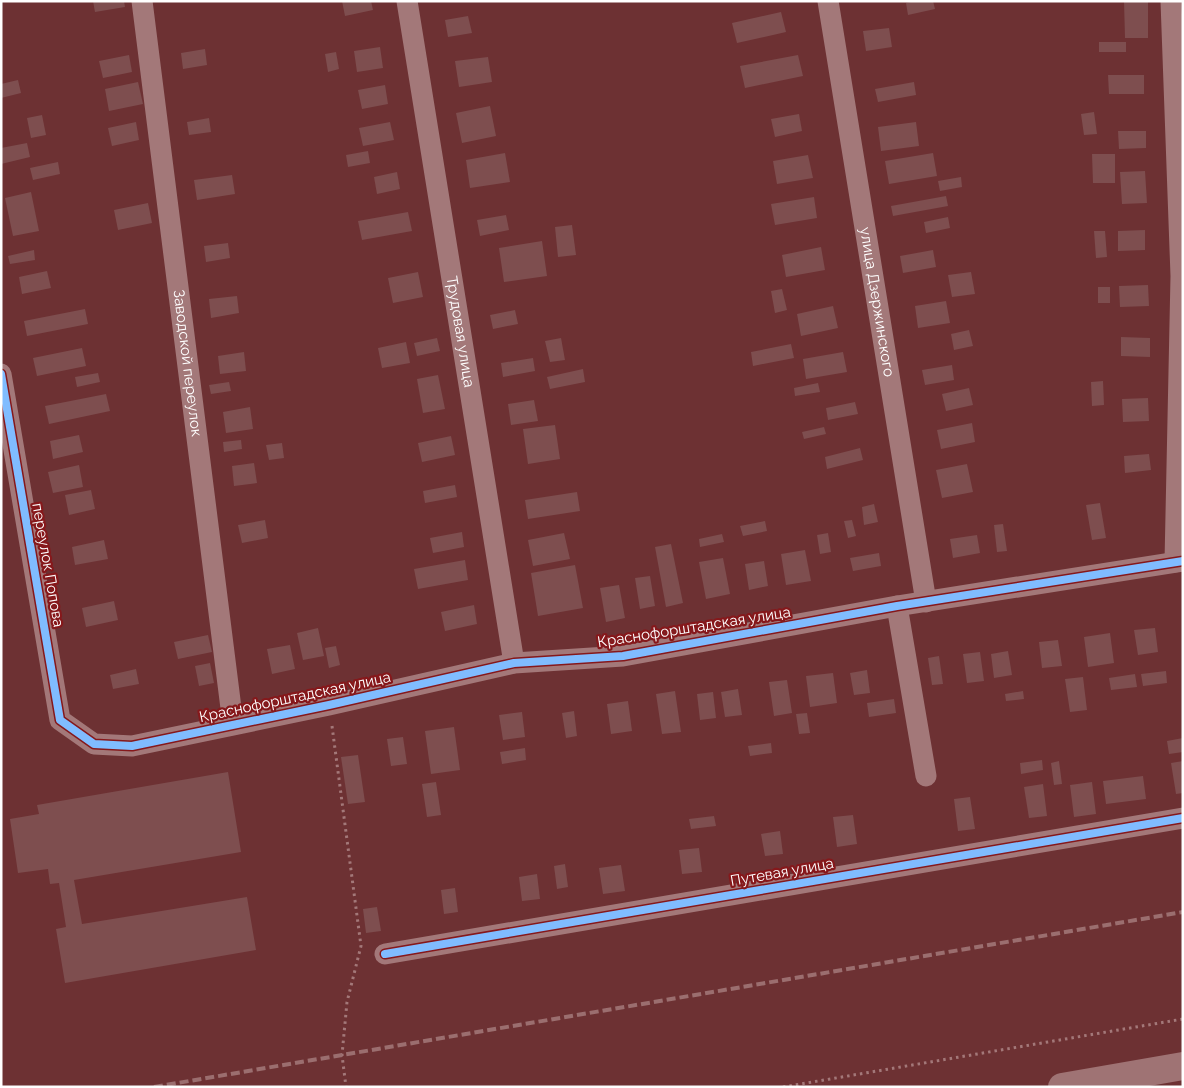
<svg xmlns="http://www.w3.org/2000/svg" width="1184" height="1088" viewBox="0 0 1184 1088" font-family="Raleway,sans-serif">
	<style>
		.building { fill: #7e4e4f }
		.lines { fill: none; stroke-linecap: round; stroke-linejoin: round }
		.path { stroke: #a37879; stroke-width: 3; stroke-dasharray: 2.5 4; stroke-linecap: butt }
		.street { stroke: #a37879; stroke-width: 21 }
		.secondary { stroke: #9f7374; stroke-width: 28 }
		.rail { stroke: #9b6e6f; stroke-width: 4; stroke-dasharray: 9 4; stroke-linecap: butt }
		.cycleway-casing { stroke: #86181b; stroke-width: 11 }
		.cycleway { stroke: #80bcff; stroke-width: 8 }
		.labels { text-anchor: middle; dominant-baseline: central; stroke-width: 4.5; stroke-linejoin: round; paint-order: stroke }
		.street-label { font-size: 15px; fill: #fff; stroke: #86181b }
	</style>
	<rect width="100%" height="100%" fill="#6d3133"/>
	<!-- building -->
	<g class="building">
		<path d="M93,1h31l1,6 -30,5z"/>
		<path d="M342,1h29l2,9 -28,6z"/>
		<path d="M915,1h18l2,8 -27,6 -2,-12z"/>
		<path d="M1124,1h24v37h-23z"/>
		<path d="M781,12l5,20 -49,11 -5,-20z"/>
		<path d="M468,16l4,17 -24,4 -3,-17z"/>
		<path d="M889,28l3,19 -26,4 -3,-20z"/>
		<rect x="1099" y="42" width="27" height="10"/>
		<path d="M380,47l3,21 -26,4 -3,-21z"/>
		<path d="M205,49l2,16 -24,4 -2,-16z"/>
		<path d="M336,52l3,17 -11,3 -3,-18z"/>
		<path d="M129,55l3,17 -29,6 -4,-17z"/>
		<path d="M798,55l5,21 -58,12 -5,-22z"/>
		<path d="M488,57l4,25 -33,5 -4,-26z"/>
		<path d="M1108,75h36v19h-35z"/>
		<path d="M18,80l3,13 -20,5v-14z"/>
		<path d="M138,82l5,22 -34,7 -4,-22z"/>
		<path d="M914,82l2,13 -38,7 -3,-13z"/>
		<path d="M385,85l3,19 -26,5 -4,-19z"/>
		<path d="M490,106l6,30 -34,7 -6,-30z"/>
		<path d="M1094,112l3,22 -13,1 -3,-21z"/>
		<path d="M799,114l3,17 -27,6 -4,-18z"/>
		<path d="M42,115l4,20 -15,3 -4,-20z"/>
		<path d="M209,118l2,14 -22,3 -2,-13z"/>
		<path d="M136,122l3,18 -27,6 -4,-18z"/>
		<path d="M390,122l4,18 -31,6 -4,-18z"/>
		<path d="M916,122l3,24 -38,5 -3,-24z"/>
		<path d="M1118,131h28v17l-27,1z"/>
		<path d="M27,143l3,14 -29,7v-16z"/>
		<path d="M368,151l2,12 -22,4 -2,-12z"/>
		<path d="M505,153l5,29 -40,6 -4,-28z"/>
		<path d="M933,153l4,23 -48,8 -4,-23z"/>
		<path d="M1092,154h23v29h-22z"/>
		<path d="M808,155l5,23 -36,6 -4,-23z"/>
		<path d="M58,162l2,12 -27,6 -3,-12z"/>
		<path d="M1145,171l2,32 -25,1 -2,-32z"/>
		<path d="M397,172l3,17 -23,5 -3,-17z"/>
		<path d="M232,175l3,19 -38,6 -3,-20z"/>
		<path d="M961,177l1,10 -22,4 -2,-10z"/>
		<path d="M31,192l8,39 -26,5 -8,-38z"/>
		<path d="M946,196l2,10 -55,10 -2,-10z"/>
		<path d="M814,197l3,21 -42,7 -4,-21z"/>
		<path d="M148,203l4,20 -34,7 -4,-20z"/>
		<path d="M408,212l4,19 -50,9 -4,-19z"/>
		<path d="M506,215l3,15 -29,6 -3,-16z"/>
		<path d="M948,217l2,11 -24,5 -2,-11z"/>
		<path d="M572,225l4,30 -18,2 -3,-30z"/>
		<path d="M1145,230v20l-27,1v-20z"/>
		<path d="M1094,231h11l2,26 -11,1z"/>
		<path d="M542,241l5,35 -43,6 -5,-34z"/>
		<path d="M228,243l2,15 -24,4 -2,-16z"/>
		<path d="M821,247l4,23 -39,7 -4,-22z"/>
		<path d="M34,250l1,10 -25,4 -2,-8z"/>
		<path d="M933,250l3,17 -33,6 -3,-17z"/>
		<path d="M47,271l4,17 -29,6 -3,-17z"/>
		<path d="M418,272l5,25 -30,6 -5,-25z"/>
		<path d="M971,272l4,22 -23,3 -4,-22z"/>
		<path d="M1148,285l1,21 -29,1 -1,-21z"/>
		<rect x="1098" y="287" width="12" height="16"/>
		<path d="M782,289l5,21 -12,3 -4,-22z"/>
		<path d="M237,296l2,17 -28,5 -2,-19z"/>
		<path d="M946,301l4,22 -32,5 -3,-22z"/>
		<path d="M833,306l5,22 -37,8 -4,-22z"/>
		<path d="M85,309l3,15 -61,12 -3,-15z"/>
		<path d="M515,310l3,14 -25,5 -3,-14z"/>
		<path d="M969,330l4,16 -19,4 -3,-16z"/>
		<path d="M1121,337l29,1v19l-29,-1z"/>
		<path d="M437,338l3,13 -23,5 -3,-13z"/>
		<path d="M561,338l4,22 -15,2 -5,-21z"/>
		<path d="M406,342l4,21 -28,5 -4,-20z"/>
		<path d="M791,344l3,14 -41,8 -2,-14z"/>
		<path d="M82,348l4,18 -49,10 -4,-18z"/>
		<path d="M244,352l2,19 -26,3 -2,-18z"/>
		<path d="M843,352l4,20 -41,7 -3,-20z"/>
		<path d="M533,358l2,13 -32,6 -2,-14z"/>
		<path d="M952,365l2,15 -29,5 -3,-15z"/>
		<path d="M583,369l2,13 -35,7 -3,-12z"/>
		<path d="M98,373l2,9 -23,5 -2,-10z"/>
		<path d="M438,375l7,34 -22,4 -6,-34z"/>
		<path d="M1103,381l1,24 -12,1 -1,-24z"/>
		<path d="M229,382l2,9 -20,3 -2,-9z"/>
		<path d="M818,383l2,9 -25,4 -1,-8z"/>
		<path d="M969,388l4,17 -27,6 -4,-17z"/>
		<path d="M106,394l4,17 -61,13 -4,-18z"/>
		<path d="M1148,398l1,23 -26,1 -1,-23z"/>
		<path d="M534,400l4,21 -27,4 -3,-21z"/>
		<path d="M855,402l3,12 -30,6 -2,-12z"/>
		<path d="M250,407l3,22 -27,4 -3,-21z"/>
		<path d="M972,423l3,19 -34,7 -4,-19z"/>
		<path d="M555,425l5,34 -32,5 -5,-35z"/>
		<path d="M824,427l2,7 -22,5 -2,-7z"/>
		<path d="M79,435l4,17 -30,7 -3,-18z"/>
		<path d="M451,436l4,19 -33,7 -4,-19z"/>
		<path d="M241,440l1,9 -18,3 -1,-10z"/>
		<path d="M282,443l2,15 -15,2 -3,-15z"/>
		<path d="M860,448l3,12 -36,9 -2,-12z"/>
		<path d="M1149,454l2,16 -26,3 -1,-17z"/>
		<path d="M254,463l3,20 -23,3 -2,-20z"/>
		<path d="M967,464l6,28 -31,6 -6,-28z"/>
		<path d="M79,465l4,22 -30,6 -5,-21z"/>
		<path d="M455,485l2,12 -32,6 -2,-12z"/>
		<path d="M91,490l4,19 -26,6 -4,-20z"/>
		<path d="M577,492l3,19 -52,8 -3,-19z"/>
		<path d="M1100,503l6,35 -14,2 -6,-35z"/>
		<path d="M874,504l4,18 -14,3 -2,-18z"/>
		<path d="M265,520l3,18 -26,5 -4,-18z"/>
		<path d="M852,520l4,16 -8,2 -4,-17z"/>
		<path d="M765,521l2,10 -24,5 -3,-10z"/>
		<path d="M1003,524l4,27 -10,1 -3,-27z"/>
		<path d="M462,532l2,15 -31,6 -3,-15z"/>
		<path d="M564,533l6,26 -37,7 -5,-26z"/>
		<path d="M828,533l3,19 -11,2 -3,-19z"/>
		<path d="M722,534l2,8 -24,5 -1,-8z"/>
		<path d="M977,535l3,18 -27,5 -3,-19z"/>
		<path d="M104,540l4,19 -33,6 -3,-18z"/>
		<path d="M671,544l12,59 -17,4 -11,-60z"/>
		<path d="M805,550l6,31 -25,4 -5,-31z"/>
		<path d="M879,553l2,13 -28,5 -3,-13z"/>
		<path d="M723,558l7,36 -24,5 -7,-37z"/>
		<path d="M465,560l3,20 -50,9 -4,-20z"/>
		<path d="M764,561l4,25 -19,4 -4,-26z"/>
		<path d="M575,565l8,43 -45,8 -7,-43z"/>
		<path d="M650,576l5,30 -15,3 -5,-31z"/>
		<path d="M619,585l6,33 -19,4 -6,-34z"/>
		<path d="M114,601l4,19 -32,7 -4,-19z"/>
		<path d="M474,605l3,19 -32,7 -4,-19z"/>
		<path d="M318,628l6,28 -21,4 -6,-27z"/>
		<path d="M1155,628l3,24 -20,3 -4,-25z"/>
		<path d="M1110,633l4,30 -26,4 -4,-30z"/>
		<path d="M208,635l4,17 -34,7 -4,-17z"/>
		<path d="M1058,640l4,26 -20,2 -3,-26z"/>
		<path d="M290,645l5,24 -23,5 -5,-25z"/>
		<path d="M336,646l4,19 -11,3 -4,-20z"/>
		<path d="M1008,651l4,24 -18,3 -3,-24z"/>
		<path d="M980,652l4,29 -17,2 -4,-29z"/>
		<path d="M939,656l4,28 -11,1 -4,-27z"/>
		<path d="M210,663l4,20 -15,3 -4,-20z"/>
		<path d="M136,669l3,15 -26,5 -3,-14z"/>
		<path d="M867,670l3,23 -16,2 -4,-22z"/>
		<path d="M1166,671l1,12 -24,3 -2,-12z"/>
		<path d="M833,673l4,30 -27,4 -4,-31z"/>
		<path d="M1135,674l2,13 -26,3 -2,-12z"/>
		<path d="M1083,677l4,33 -17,2 -5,-33z"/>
		<path d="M787,680l5,33 -18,3 -5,-34z"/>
		<path d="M738,689l4,26 -17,2 -4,-25z"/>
		<path d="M675,691l6,41 -19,2 -6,-40z"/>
		<path d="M1023,691l1,8 -18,2 -1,-7z"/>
		<path d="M713,692l3,26 -16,2 -3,-26z"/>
		<path d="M894,699l2,14 -27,4 -2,-14z"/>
		<path d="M628,701l4,30 -21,3 -4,-30z"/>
		<path d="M574,711l3,25 -11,2 -4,-25z"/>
		<path d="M522,712l3,25 -22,3 -4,-25z"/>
		<path d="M807,713l3,20 -11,1 -3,-20z"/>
		<path d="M454,727l6,43 -29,4 -6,-43z"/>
		<path d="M403,737l4,27 -16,2 -4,-27z"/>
		<path d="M1183,738v14l-14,2 -2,-13z"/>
		<path d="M771,743l1,10 -22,3 -2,-10z"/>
		<path d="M525,748l1,12 -24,4 -2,-12z"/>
		<path d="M358,755l7,47 -17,2 -7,-47z"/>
		<path d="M1042,760l1,10 -22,4 -1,-11z"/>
		<path d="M1059,761l3,23 -8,1 -3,-22z"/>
		<path d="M1183,761v32l-7,1 -5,-31z"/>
		<path d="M228,772l13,80 -167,28 8,44 165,-27 9,53 -191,33 -9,-54 10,-2 -7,-44 -9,1 -2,-15 -30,4 -8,-54 29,-5 -2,-9z"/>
		<path d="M1143,776l3,23 -40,5 -3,-23z"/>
		<path d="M436,782l5,33 -14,2 -5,-33z"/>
		<path d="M1092,782l4,32 -22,3 -4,-32z"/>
		<path d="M1043,784l4,32 -18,2 -5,-31z"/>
		<path d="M970,797l5,32 -17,2 -4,-32z"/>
		<path d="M853,815l4,29 -20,3 -4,-30z"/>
		<path d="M714,816l2,10 -25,3 -2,-10z"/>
		<path d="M780,831l3,23 -18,2 -4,-22z"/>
		<path d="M699,848l3,24 -20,2 -3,-24z"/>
		<path d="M565,864l3,23 -11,2 -3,-23z"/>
		<path d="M621,865l4,26 -22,3 -4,-26z"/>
		<path d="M537,874l3,25 -18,2 -3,-24z"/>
		<path d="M455,888l3,24 -14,2 -3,-24z"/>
		<path d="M377,907l4,24 -15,2 -3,-24z"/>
	</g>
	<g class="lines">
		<!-- path -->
		<g class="path">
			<path d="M332,726l29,220 -14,56 -5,53 4,32"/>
			<path d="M783,1087l400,-68"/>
		</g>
		<!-- street -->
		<g class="street">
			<path id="s1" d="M142,1l91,723"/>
			<path id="s2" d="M407,1l107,662"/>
			<path id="s3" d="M828,1l98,601"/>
			<path d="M1171,1l10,275 -6,286"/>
			<path d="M1,374l59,346 34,24 38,2 197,-41 185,-42 109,-7 274,-50 286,-45"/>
			<path d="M897,606l29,170"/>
			<path d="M385,954l798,-136"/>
		</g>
		<!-- secondary -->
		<path class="secondary" d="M1062,1087l121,-21"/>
		<!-- rail -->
		<path class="rail" d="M154,1087l1029,-175"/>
		<!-- cycleway casing -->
		<g class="cycleway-casing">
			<g id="cycleway">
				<path d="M1,374l59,346 34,24 38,2 197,-41 185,-42 109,-7 274,-50 286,-45"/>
				<path d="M385,954l798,-136"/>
			</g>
		</g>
		<!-- cycleway -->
		<use href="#cycleway" class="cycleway"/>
	</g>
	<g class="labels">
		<!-- street labels -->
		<g class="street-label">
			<text stroke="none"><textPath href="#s3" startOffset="305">улица Дзержинского</textPath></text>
			<text stroke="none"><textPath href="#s2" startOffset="335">Трудовая улица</textPath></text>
			<text stroke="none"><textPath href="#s1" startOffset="365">Заводской переулок</textPath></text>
			<text transform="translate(48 565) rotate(80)">переулок Попова</text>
			<text transform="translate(694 627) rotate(-9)">Краснофорштадская улица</text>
			<text transform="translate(295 697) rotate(-12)">Краснофорштадская улица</text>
			<text transform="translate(782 872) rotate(-10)">Путевая улица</text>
		</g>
	</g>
	<!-- border -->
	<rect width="1184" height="1088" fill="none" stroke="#ffffff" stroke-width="5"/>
</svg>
